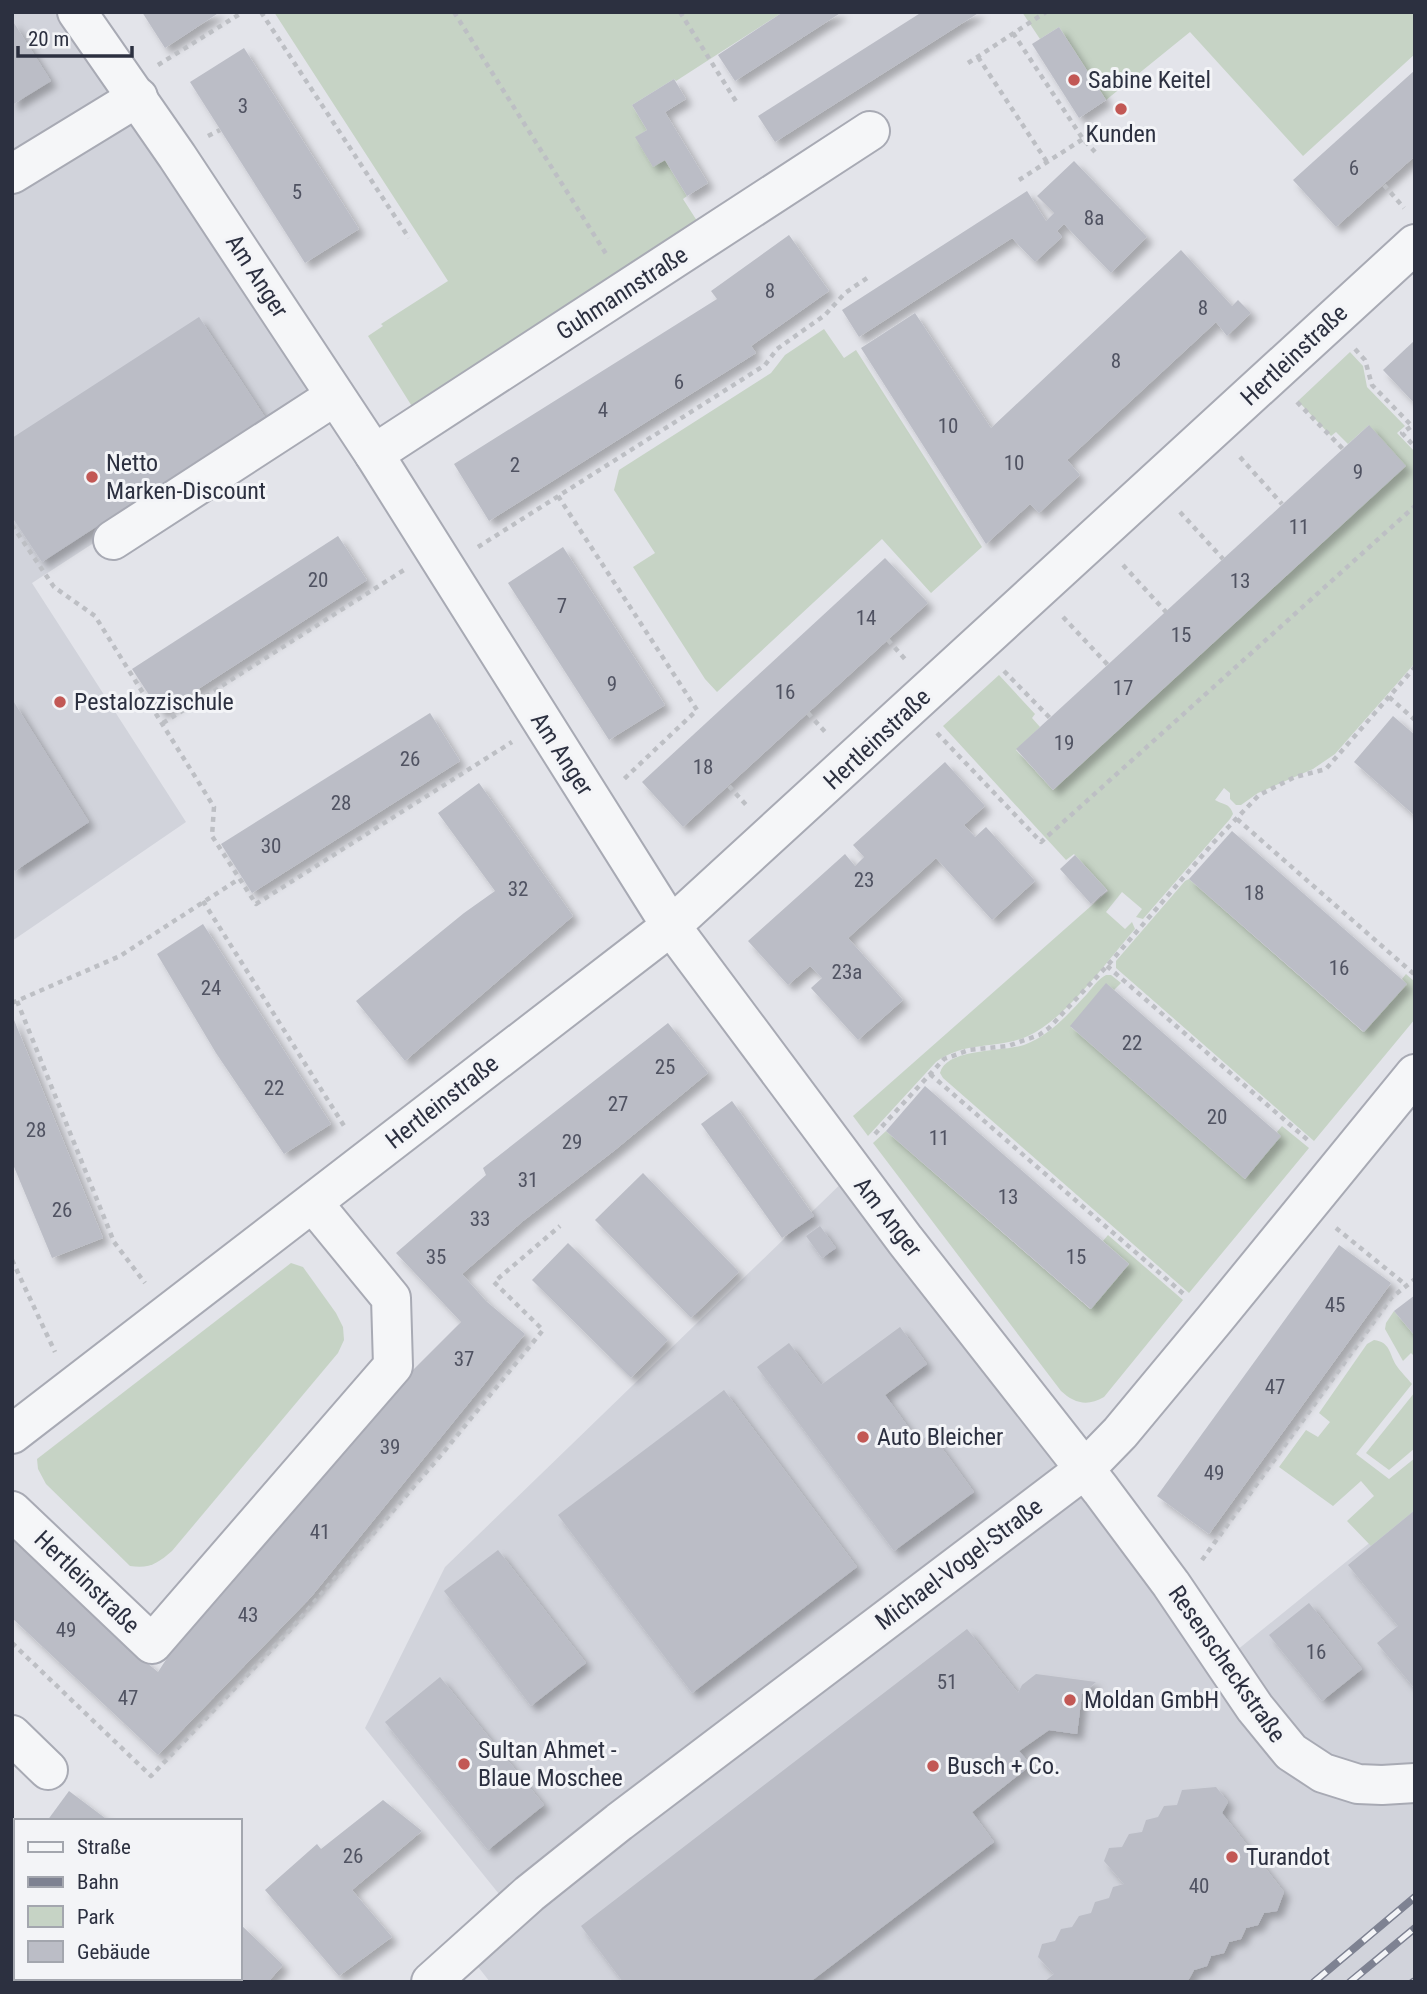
<svg xmlns="http://www.w3.org/2000/svg" width="1427" height="1994" viewBox="0 0 1427 1994" font-family="'Roboto Condensed',sans-serif">
	<style>
		.built { fill: #d1d3db }
		.green { fill: #c6d3c5 }
		.building { fill: #bbbdc6; filter: url(#shadow) }
		.lines { fill: none; stroke-linecap: round; stroke-linejoin: round }
		.minor-casing { stroke: #a8aab4; stroke-width: 42 }
		.path { stroke: #bdbfc4; stroke-width: 4.5; stroke-dasharray: 5 5; stroke-linecap: butt }
		.minor { stroke: #f5f6f8; stroke-width: 38 }
		.rail-casing { stroke: #7e8292; stroke-width: 8 }
		.rail { stroke: #f3f4f7; stroke-width: 5; stroke-dasharray: 16; stroke-linecap: butt }
		.poi-dot { fill: #c25855; stroke: #f3f4f7; stroke-width: 2.5 }
		.labels { text-anchor: middle; dominant-baseline: central; stroke-width: 6; stroke-linejoin: round; paint-order: stroke }
		.number-label { font-size: 21px; fill: #505362 }
		.poi-label { font-size: 24px; fill: #2c3040; stroke: #f3f4f7; text-anchor: start }
		.street-label { font-size: 24px; fill: #2c3040; stroke: #f3f4f7 }
	</style>
	<defs>
		<filter id="shadow"><feDropShadow dx="6" dy="6" stdDeviation="3.5" flood-color="#0004"/></filter>
	</defs>
	<rect width="100%" height="100%" fill="#e3e4ea"/>
	<!-- built -->
	<g class="built">
		<path d="M12,12h53l260,381 -293,190 154,239 -174,119z"/>
		<path d="M852,1173l374,486 189,-153v476h-925l-37,-47 46,-41 -134,-166 80,-161z"/>
	</g>
	<!-- green -->
	<g class="green">
		<path d="M274,12h509l-107,69 -2,-2 -42,26 15,25 -11,7 17,29 12,-6 22,36 -4,3 16,25 -286,184 -45,-72 15,-10 -2,-2 67,-43z"/>
		<path d="M1022,12h393v42l-112,102 -113,-124 -84,68 -47,-73 -19,12z"/>
		<path d="M824,329l20,29 12,-8 126,197 -51,46 -49,-54 -165,153 -12,-13 -72,-112 22,-14 -41,-63 5,-20 152,-97 14,-18z"/>
		<path d="M1350,352l13,14 4,21 38,39 -8,7 18,19v211l-80,91 -22,15 -55,24 -17,12h-5l-6,-6v-6l-6,-5 -9,12c8,5 15,3 18,14l-3,5 -87,100 -7,-2 6,-8 -20,-17 -16,20 19,17 7,-7 3,7c-28,32 -68,89 -107,107 -31,14 -62,4 -92,26l-68,74 -15,-20 255,-225 -34,-37 -8,6 -123,-134 56,-51 36,39 -3,4 8,9 -24,23 37,40 294,-270 22,-95 -21,19 -12,-12 -5,4 -33,-35z"/>
		<path d="M1189,879l174,153 43,-48 -4,-5 4,-5 9,8v37l-101,122 -198,-173v-7l69,-80z"/>
		<path d="M1106,975h5l10,8 -7,7 -8,-6 -35,43 174,152 35,-43 -3,-4 5,-6 27,22 -120,145 -246,-215 -3,-5c6,-25 63,-21 84,-28 28,-11 43,-30 63,-51 6,-7 11,-15 19,-19z"/>
		<path d="M886,1131l204,178 39,-45 -26,-23 5,-6 75,65 -79,97c-17,10 -30,6 -43,-6l-188,-248z"/>
		<path d="M291,1263l12,4 33,46 7,14 1,13 -6,13 -166,198c-14,12 -22,18 -42,15l-84,-82 -8,-15 -1,-10z"/>
		<path d="M1394,1311l21,25v21l-4,-4 -8,8 -18,-32 1,-6z"/>
		<path d="M1374,1340c16,2 15,13 22,25 4,6 11,13 16,19l-56,70 33,25 26,-21v52l-44,36 -24,-25 27,-25 -13,-15 -28,25 -54,-39 27,-37 12,7 12,-15 -11,-9 48,-69z"/>
		<path d="M1415,1392v56l-26,22 -23,-17z"/>
	</g>
	<!-- building -->
	<g class="building">
		<path d="M142,12h78l-55,36z"/>
		<path d="M783,12h59l-107,69 -17,-26z"/>
		<path d="M922,12h58l-205,130 -17,-26z"/>
		<path d="M12,20l39,61 -39,24z"/>
		<path d="M1059,27l47,73 -27,18 -47,-74z"/>
		<path d="M244,48l115,181 -54,34 -115,-181z"/>
		<path d="M1415,70v86l-79,71 -43,-47z"/>
		<path d="M674,79l12,20 -21,13 43,71 -21,13 -22,-36 -12,7 -18,-30 12,-7 -15,-25z"/>
		<path d="M1074,161l73,76 -36,36 -47,-49 -7,7 5,6 -27,25 -23,-24 -153,99 -17,-27 185,-119 19,30 8,-8 -17,-17z"/>
		<path d="M789,235l40,56 -78,55 5,7 -267,168 -35,-57 263,-165 -6,-8z"/>
		<path d="M1181,250l51,56 6,-6 13,13 -24,23 -11,-14 -149,138 13,15 -41,38 -9,-9 -44,40 -125,-196 54,-35 76,115z"/>
		<path d="M199,317l66,100 -223,145 -30,-45v-79z"/>
		<path d="M1415,340v64l-32,-34z"/>
		<path d="M1369,425l37,41 -353,324 -37,-41z"/>
		<path d="M338,536l29,44 -206,133 -29,-44z"/>
		<path d="M563,547l102,158 -56,35 -101,-157z"/>
		<path d="M885,558l43,45 -245,224 -41,-45z"/>
		<path d="M12,699l77,123 -74,49 -3,-4z"/>
		<path d="M430,713l30,48 -208,132 -31,-49z"/>
		<path d="M1393,716l22,19v81l-61,-54z"/>
		<path d="M945,762l40,44 -21,19 11,12 11,-10 49,54 -43,39 -56,-62 -88,80 55,62 -45,40 -47,-52 11,-10 -12,-12 -22,19 -40,-44 97,-87 10,12 9,-9 -11,-12z"/>
		<path d="M479,783l94,133 -168,145 -49,-60 108,-88 31,-22 -57,-78z"/>
		<path d="M1232,831l175,153 -43,48 -175,-153z"/>
		<path d="M1075,855l32,35 -16,14 -31,-35z"/>
		<path d="M203,924l128,200 -47,30 -68,-101 -59,-99z"/>
		<path d="M1106,983l175,153 -36,43 -175,-153z"/>
		<path d="M12,1015l91,223 -51,20 -40,-96z"/>
		<path d="M668,1023l40,50 -93,77 -92,71 -61,53 24,27 39,33 -214,263 -153,158 -146,-137v-80l102,98 44,36 26,-40 75,-81 140,-167 62,-62 -65,-69 90,-78 -3,-7z"/>
		<path d="M925,1086l204,178 -38,45 -205,-178z"/>
		<path d="M732,1101l82,115 -32,22 -81,-114z"/>
		<path d="M643,1173l96,99 -48,46 -96,-98z"/>
		<path d="M820,1226l16,22 -14,10 -16,-22z"/>
		<path d="M568,1243l100,97 -37,38 -99,-98z"/>
		<path d="M1339,1245l52,38 -182,251 -52,-38z"/>
		<path d="M1415,1295v41l-21,-25z"/>
		<path d="M900,1327l27,37 -42,31 34,47 12,-9 43,59 -80,59 -137,-184 32,-24 32,42z"/>
		<path d="M724,1390l133,177 -165,126 -134,-178z"/>
		<path d="M1415,1510v179l-38,-46 21,-17 -50,-61z"/>
		<path d="M498,1550l88,113 -55,43 -87,-115z"/>
		<path d="M1309,1603l53,66 -40,32 -53,-66z"/>
		<path d="M967,1629l51,64 4,-8 14,-11 60,8 -14,12 -5,40 -28,-4 -30,21 12,14 -59,47 22,30 -184,140h-187l-42,-56z"/>
		<path d="M440,1677l104,128 -56,45 -103,-128z"/>
		<path d="M1216,1787l12,15 -6,11 62,79 -7,19 -13,2 -6,12 -12,3 -5,11 -12,3 -5,11 -13,3 -4,10 -13,4 -6,11 -144,1 10,-8 -16,-17 4,-13 13,-3 6,-12 11,-2 7,-11 12,-3 4,-11 14,-4 4,-11 11,-3 -20,-23 5,-13 13,-1 7,-13 13,-2 4,-12 12,-3 6,-11 13,-1 5,-15z"/>
		<path d="M69,1791l40,30h-62z"/>
		<path d="M383,1800l39,31 -70,59 40,47 -53,39 -74,-86 52,-46 4,5z"/>
		<path d="M16,1862v59l-4,5v-59z"/>
		<path d="M240,1924l43,41 -15,17h-29l-3,-4h4z"/>
	</g>
	<g class="lines">
		<!-- minor casing -->
		<g class="minor-casing">
			<g id="minor">
				<path d="M77,12l100,144 197,298 297,472 234,314 196,250 70,94 84,124 36,44 32,21 35,11 24,1 33,-2"/>
				<path d="M12,174l126,-77"/>
				<path d="M374,454l496,-323"/>
				<path d="M113,540l222,-144"/>
				<path d="M12,1434l659,-508 744,-682"/>
				<path d="M12,1511l140,133 241,-278 -2,-68 -78,-95"/>
				<path d="M12,1735l36,35"/>
				<path d="M431,1982l98,-88 90,-72 466,-353 35,-36 94,-113 201,-246"/>
			</g>
		</g>
		<!-- path -->
		<g class="path">
			<path d="M261,12l148,226"/>
			<path d="M454,12l154,245"/>
			<path d="M680,12l57,91"/>
			<path d="M1013,33l70,106 12,13"/>
			<path d="M978,57l69,105"/>
			<path d="M968,63l78,-51"/>
			<path d="M158,65l85,-53"/>
			<path d="M208,136l12,-6"/>
			<path d="M1019,180l64,-41"/>
			<path d="M1384,185l20,23"/>
			<path d="M1355,349l10,11 7,25 40,41 -10,7 13,14"/>
			<path d="M1297,402l46,47"/>
			<path d="M1240,457l42,47"/>
			<path d="M558,496l139,214 -73,69"/>
			<path d="M1180,512l43,47"/>
			<path d="M12,525l42,62 41,29 119,191 -2,29 44,68 256,-162"/>
			<path d="M478,547l287,-182 12,-16 48,-34 20,-22 25,-17"/>
			<path d="M1123,565l43,47"/>
			<path d="M1063,617l45,48"/>
			<path d="M888,640l17,19"/>
			<path d="M1004,671l46,47"/>
			<path d="M1389,697l26,23"/>
			<path d="M808,713l18,20"/>
			<path d="M163,723l241,-153"/>
			<path d="M937,733l104,109 374,-336"/>
			<path d="M729,786l18,20"/>
			<path d="M1237,819l178,156"/>
			<path d="M203,901l143,228"/>
			<path d="M1107,966l203,176"/>
			<path d="M17,1001l97,241 31,41"/>
			<path d="M12,1003l108,-47 119,-77"/>
			<path d="M930,1074l256,222"/>
			<path d="M875,1134l69,-75 25,-9 39,-4 31,-11 10,-7 58,-62 107,-124 45,-47 36,-18 31,-8 89,-102"/>
			<path d="M1336,1228l70,57"/>
			<path d="M12,1260l43,92"/>
			<path d="M1202,1560l189,-262 24,-19"/>
			<path d="M12,1643l139,133 141,-148 149,-173 102,-125 -49,-48 66,-56"/>
		</g>
		<!-- minor -->
		<use href="#minor" class="minor"/>
		<!-- rail casing -->
		<g class="rail-casing">
			<g id="rail">
				<path d="M1314,1982l101,-85"/>
				<path d="M1350,1982l65,-54"/>
				<path d="M1413,1982l2,-1"/>
			</g>
		</g>
		<!-- rail -->
		<use href="#rail" class="rail"/>
	</g>
	<!-- markers -->
	<g class="poi-dot">
		<circle cx="1074" cy="80" r="7"/>
		<circle cx="1121" cy="109" r="7"/>
		<circle cx="92" cy="477" r="7"/>
		<circle cx="60" cy="702" r="7"/>
		<circle cx="863" cy="1437" r="7"/>
		<circle cx="1070" cy="1700" r="7"/>
		<circle cx="464" cy="1764" r="7"/>
		<circle cx="933" cy="1766" r="7"/>
		<circle cx="1232" cy="1857" r="7"/>
	</g>
	<g class="labels">
		<!-- number labels -->
		<g class="number-label">
			<text x="243" y="106">3</text>
			<text x="1354" y="168">6</text>
			<text x="297" y="192">5</text>
			<text x="1094" y="218">8a</text>
			<text x="770" y="291">8</text>
			<text x="1203" y="308">8</text>
			<text x="1116" y="361">8</text>
			<text x="679" y="382">6</text>
			<text x="603" y="410">4</text>
			<text x="948" y="426">10</text>
			<text x="1014" y="463">10</text>
			<text x="515" y="465">2</text>
			<text x="1358" y="472">9</text>
			<text x="1299" y="527">11</text>
			<text x="318" y="580">20</text>
			<text x="1240" y="581">13</text>
			<text x="562" y="606">7</text>
			<text x="866" y="618">14</text>
			<text x="1181" y="635">15</text>
			<text x="612" y="684">9</text>
			<text x="1123" y="688">17</text>
			<text x="785" y="692">16</text>
			<text x="1064" y="743">19</text>
			<text x="410" y="759">26</text>
			<text x="703" y="767">18</text>
			<text x="341" y="803">28</text>
			<text x="271" y="846">30</text>
			<text x="864" y="880">23</text>
			<text x="518" y="889">32</text>
			<text x="1254" y="893">18</text>
			<text x="1339" y="968">16</text>
			<text x="847" y="972">23a</text>
			<text x="211" y="988">24</text>
			<text x="1132" y="1043">22</text>
			<text x="665" y="1067">25</text>
			<text x="274" y="1088">22</text>
			<text x="618" y="1104">27</text>
			<text x="1217" y="1117">20</text>
			<text x="36" y="1130">28</text>
			<text x="939" y="1138">11</text>
			<text x="572" y="1142">29</text>
			<text x="528" y="1180">31</text>
			<text x="1008" y="1197">13</text>
			<text x="62" y="1210">26</text>
			<text x="480" y="1219">33</text>
			<text x="436" y="1257">35</text>
			<text x="1076" y="1257">15</text>
			<text x="1335" y="1305">45</text>
			<text x="464" y="1359">37</text>
			<text x="1275" y="1387">47</text>
			<text x="390" y="1447">39</text>
			<text x="1214" y="1473">49</text>
			<text x="320" y="1532">41</text>
			<text x="248" y="1615">43</text>
			<text x="66" y="1630">49</text>
			<text x="1316" y="1652">16</text>
			<text x="947" y="1682">51</text>
			<text x="128" y="1698">47</text>
			<text x="353" y="1856">26</text>
			<text x="1199" y="1886">40</text>
		</g>
		<!-- poi labels -->
		<g class="poi-label">
			<text x="1088" y="80">Sabine Keitel</text>
			<text x="1121" y="134" text-anchor="middle">Kunden</text>
			<text x="106" y="463">Netto<tspan x="106" dy="28">Marken-Discount</tspan></text>
			<text x="74" y="702">Pestalozzischule</text>
			<text x="877" y="1437">Auto Bleicher</text>
			<text x="1084" y="1700">Moldan GmbH</text>
			<text x="478" y="1750">Sultan Ahmet -<tspan x="478" dy="28">Blaue Moschee</tspan></text>
			<text x="947" y="1766">Busch + Co.</text>
			<text x="1246" y="1857">Turandot</text>
		</g>
		<!-- street labels -->
		<g class="street-label">
			<text transform="translate(257 276) rotate(57)">Am Anger</text>
			<text transform="translate(622 293) rotate(-33)">Guhmannstraße</text>
			<text transform="translate(1294 355) rotate(-43)">Hertleinstraße</text>
			<text transform="translate(877 739) rotate(-43)">Hertleinstraße</text>
			<text transform="translate(562 754) rotate(57)">Am Anger</text>
			<text transform="translate(442 1102) rotate(-38)">Hertleinstraße</text>
			<text transform="translate(888 1217) rotate(52)">Am Anger</text>
			<text transform="translate(959 1564) rotate(-37)">Michael-Vogel-Straße</text>
			<text transform="translate(87 1582) rotate(44)">Hertleinstraße</text>
			<text transform="translate(1227 1664) rotate(55)">Resenscheckstraße</text>
		</g>
	</g>
	<!-- border -->
	<rect width="1427" height="1994" fill="none" stroke="#2c3040" stroke-width="28"/>
	<!-- legend -->
	<rect x="14" y="1819" width="228" height="161" fill="#f3f4f7" stroke="#a3a6ae" stroke-width="2"/>
	<rect x="28" y="1842" width="35" height="10" fill="#f5f6f8" stroke="#a3a6ae" stroke-width="2"/>
	<text x="77" y="1854" font-size="21" fill="#2c3040">Straße</text>
	<rect x="28" y="1877" width="35" height="10" fill="#7e8292" stroke="#a3a6ae" stroke-width="2"/>
	<text x="77" y="1889" font-size="21" fill="#2c3040">Bahn</text>
	<rect x="28" y="1906" width="35" height="21" fill="#c6d3c5" stroke="#a3a6ae" stroke-width="2"/>
	<text x="77" y="1924" font-size="21" fill="#2c3040">Park</text>
	<rect x="28" y="1941" width="35" height="21" fill="#bbbdc6" stroke="#a3a6ae" stroke-width="2"/>
	<text x="77" y="1959" font-size="21" fill="#2c3040">Gebäude</text>
	<!-- scale -->
	<path d="M18 46v10h114v-10" fill="none" stroke="#2c3040" stroke-width="3.5"/>
	<text x="28" y="46" font-size="21" fill="#2c3040" stroke="#f3f4f7" stroke-width="5" paint-order="stroke">20 m</text>
</svg>
